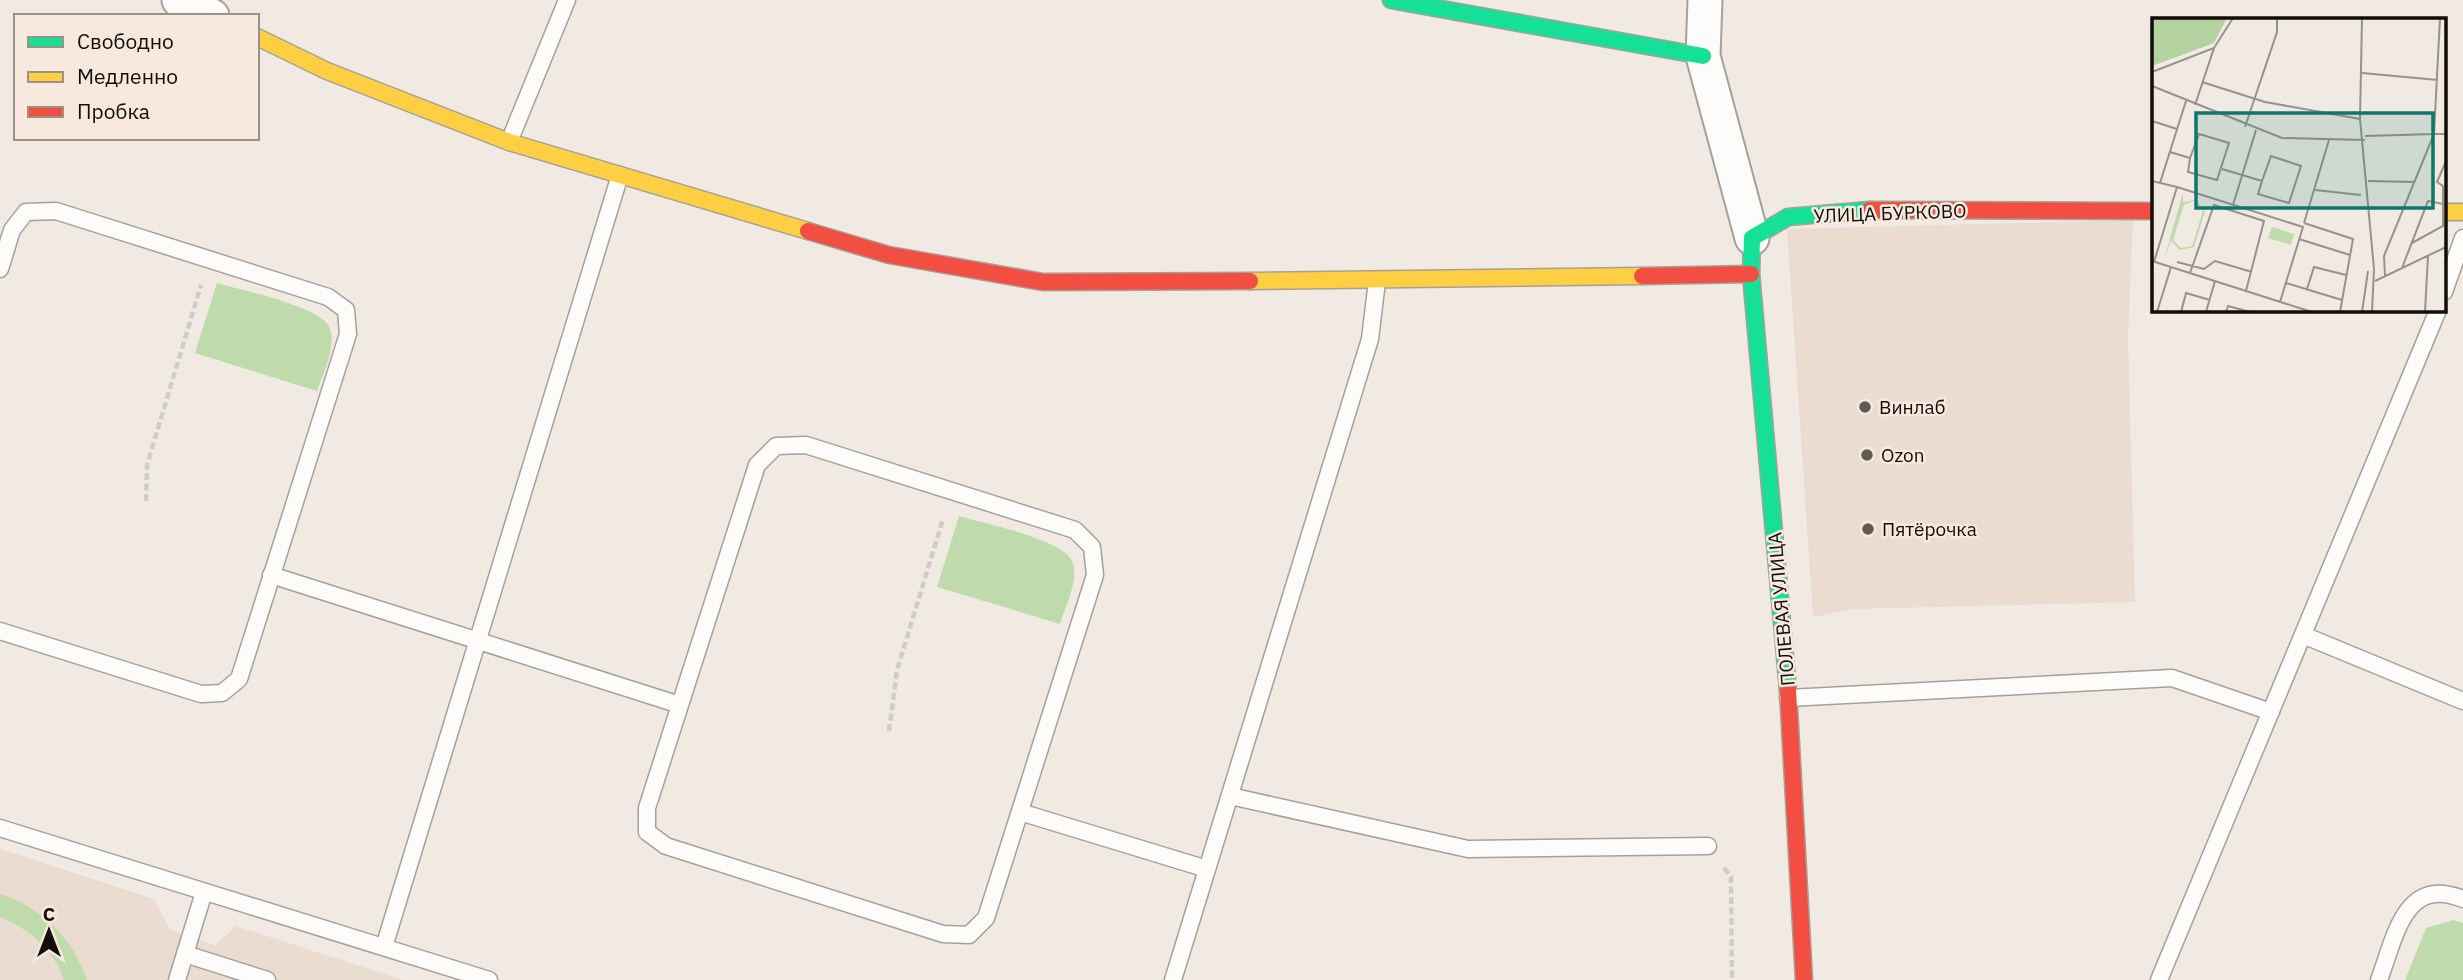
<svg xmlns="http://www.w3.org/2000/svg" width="2463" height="980" viewBox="0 0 2463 980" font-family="'IBM Plex Sans',sans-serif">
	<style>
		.built { fill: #eadcd0 }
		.green { fill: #bfdbab }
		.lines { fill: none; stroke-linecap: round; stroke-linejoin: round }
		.lane-casing { stroke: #a6a09a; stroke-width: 19 }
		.street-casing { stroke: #a6a09a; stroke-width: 37 }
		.fast-casing { stroke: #a6a09a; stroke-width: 19 }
		.slow-casing { stroke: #a6a09a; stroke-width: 19 }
		.jam-casing { stroke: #a6a09a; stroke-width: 19 }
		.path { stroke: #cfccca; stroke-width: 4.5; stroke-dasharray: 7 3.5; stroke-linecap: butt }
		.lane { stroke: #fdfcfb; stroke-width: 16 }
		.street { stroke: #fdfcfb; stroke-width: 33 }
		.fast { stroke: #16e098; stroke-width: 16 }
		.slow { stroke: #ffcf43; stroke-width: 16 }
		.jam { stroke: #f24e42; stroke-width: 16 }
		.poi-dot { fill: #605a55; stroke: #f7e9dd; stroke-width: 2.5 }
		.labels { text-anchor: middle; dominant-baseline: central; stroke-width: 5; stroke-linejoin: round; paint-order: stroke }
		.street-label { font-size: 19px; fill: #120d09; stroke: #f7e9dd }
		.poi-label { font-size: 19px; fill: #120d09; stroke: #f7e9dd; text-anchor: start }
		.inset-road { fill: none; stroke: #98928c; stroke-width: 2 }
		.view { fill: #0f766e; fill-opacity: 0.15; stroke: #0f766e; stroke-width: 3.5 }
		.inset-edge { fill: none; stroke: #120d09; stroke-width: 3.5 }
	</style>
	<rect width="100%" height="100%" fill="#f1eae3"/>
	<!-- built -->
	<g class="built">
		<path d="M2133,220l-5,118 7,264 -282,7 -40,8 -26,-388z"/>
		<path d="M0,849l154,50 16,31 45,15 21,-19 167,54h-403z"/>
	</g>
	<!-- green -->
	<g class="green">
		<path d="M217,283c24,7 101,23 112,43 9,18 -6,48 -12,65l-122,-38z"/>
		<path d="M959,516c24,7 105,24 113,45 8,18 -7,46 -12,63l-123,-37z"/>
		<path d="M0,894c42,13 73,45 87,86h-23c-10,-31 -35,-51 -64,-63z"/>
		<path d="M2453,920l10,3v57h-58l21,-52z"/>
	</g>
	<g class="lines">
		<!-- lane casing -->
		<g class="lane-casing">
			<g id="lane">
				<path d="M509,142l58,-142"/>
				<path d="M0,269l12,-39 14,-18 30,-1 272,86 18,13 2,24 -109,345 -17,14 -21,1 -201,-63"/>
				<path d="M2444,292l19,-54"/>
				<path d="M271,575l409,130 77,-240 19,-19 30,-1 269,85 17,17 3,28 -109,343 -17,17 -26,-1 -277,-88 -19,-14v-24l33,-103"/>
				<path d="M2303,635l160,66"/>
				<path d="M1788,698l384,-20 99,34"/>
				<path d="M1230,796l238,53 240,-3"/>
				<path d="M1020,812l187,57"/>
				<path d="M0,828l489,152"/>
				<path d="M384,947l236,-772"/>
				<path d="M185,954l19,-62"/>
				<path d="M177,980l8,-26 82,26"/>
				<path d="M1173,980l197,-641 7,-58"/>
				<path d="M2159,980l279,-670"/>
				<path d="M2379,980c16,-42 25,-105 84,-81"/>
			</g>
		</g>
		<!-- street casing -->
		<g class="street-casing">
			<g id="street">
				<path d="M179,0l33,16"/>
				<path d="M1705,0l-2,56 49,182"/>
			</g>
		</g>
		<!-- fast casing -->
		<g class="fast-casing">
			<g id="fast">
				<path d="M1391,0l312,56"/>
				<path d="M1788,690l-37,-416 1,-36 36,-21 82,-7"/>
			</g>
		</g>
		<!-- slow casing -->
		<g class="slow-casing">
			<g id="slow">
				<path d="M257,37l70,34 182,71 299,89"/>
				<path d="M2444,212h19"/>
				<path d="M1250,281l392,-5"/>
			</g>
		</g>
		<!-- jam casing -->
		<g class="jam-casing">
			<g id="jam">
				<path d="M1870,210l283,1"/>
				<path d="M808,231l81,24 154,27 207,-1"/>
				<path d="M1642,276l109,-2"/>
				<path d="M1788,690l16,290"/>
			</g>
		</g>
		<!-- path -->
		<g class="path">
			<path d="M146,501l1,-36 54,-180"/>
			<path d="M889,731l8,-61 46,-151"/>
			<path d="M1724,868l7,9 1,103"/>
		</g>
		<!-- lane -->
		<use href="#lane" class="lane"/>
		<!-- street -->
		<use href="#street" class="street"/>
		<!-- fast -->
		<use href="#fast" class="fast"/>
		<!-- slow -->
		<use href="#slow" class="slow"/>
		<!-- jam -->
		<use href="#jam" class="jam"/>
	</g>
	<!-- markers -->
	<g class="poi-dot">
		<circle cx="1865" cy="407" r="7"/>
		<circle cx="1867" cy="455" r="7"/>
		<circle cx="1868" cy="529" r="7"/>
	</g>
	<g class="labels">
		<!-- street labels -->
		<g class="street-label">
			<text transform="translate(1890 213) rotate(-2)">УЛИЦА БУРКОВО</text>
			<text transform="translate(1781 609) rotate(-95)">ПОЛЕВАЯ УЛИЦА</text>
		</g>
		<!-- poi labels -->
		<g class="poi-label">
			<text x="1879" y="407">Винлаб</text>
			<text x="1881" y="455">Ozon</text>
			<text x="1882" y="529">Пятёрочка</text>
		</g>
	</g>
	<!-- overview -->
	<g transform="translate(2152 18)">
		<rect width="294" height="294" fill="#f1eae3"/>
		<path d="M31,174v10l13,-2 9,11 -11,36 -14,3 -9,-9 -7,19zM42,183l9,10 -11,35 -11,2 -8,-8 11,-35zM120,209l22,7 -3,11 -23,-7z" fill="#bfdbab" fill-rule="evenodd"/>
		<path d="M0,0h75l-13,25 -62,23z" fill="#b4d1a0"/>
		<path class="inset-road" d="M210,0l-2,101 14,150 -2,43M0,54l62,-24 19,-30M210,55l76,7M50,64l63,20 95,17M0,68l130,52 83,2M43,87l19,-57M0,103l25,8M93,109l32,-95v-14M213,118l69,-2 6,-116M18,134l20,6 9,-24 30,9 -12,37 -29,-8 2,-14M70,151l40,12 9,-25 30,10 -12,37 -31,-9 4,-13M0,163l25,6 -23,75M216,163l47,1M8,165l26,-82M25,169l126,40 -23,75M163,172l46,5M291,186v-18l-6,-4 9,-21M81,187l23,-75M152,205l49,16 -13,73M152,205l25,-83M147,221l51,16M0,243l160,51M25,244l27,7 11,-8 37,11M250,250l26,-67 15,3v22l-31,17M38,255l24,-68 50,16 -18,70M233,258l-1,-20 50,-122h12M223,263l71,-34M134,265l56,17M155,271l7,-22 32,8M5,294l14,-45M29,294l5,-19 24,7M54,294l9,-31M74,294l2,-6 22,6M210,294l6,-41M273,294l3,-56"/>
		<path class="view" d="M44,95h237v95h-237z"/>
		<rect width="294" height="294" class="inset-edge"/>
	</g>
	<!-- legend -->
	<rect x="14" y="14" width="245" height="126" fill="#f7e9dd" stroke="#9b9188" stroke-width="2"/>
	<rect x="28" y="37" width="35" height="10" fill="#16e098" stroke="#9b9188" stroke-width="2"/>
	<text x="77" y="49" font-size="21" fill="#120d09">Свободно</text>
	<rect x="28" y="72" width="35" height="10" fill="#ffcf43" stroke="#9b9188" stroke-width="2"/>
	<text x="77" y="84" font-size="21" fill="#120d09">Медленно</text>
	<rect x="28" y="107" width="35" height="10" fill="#f24e42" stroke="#9b9188" stroke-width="2"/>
	<text x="77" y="119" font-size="21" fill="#120d09">Пробка</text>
	<!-- north arrow -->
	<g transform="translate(49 931)" stroke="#f7e9dd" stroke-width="5" paint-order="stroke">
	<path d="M0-5L12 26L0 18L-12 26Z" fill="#120d09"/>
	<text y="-10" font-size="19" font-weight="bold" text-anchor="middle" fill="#120d09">С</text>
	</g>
</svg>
